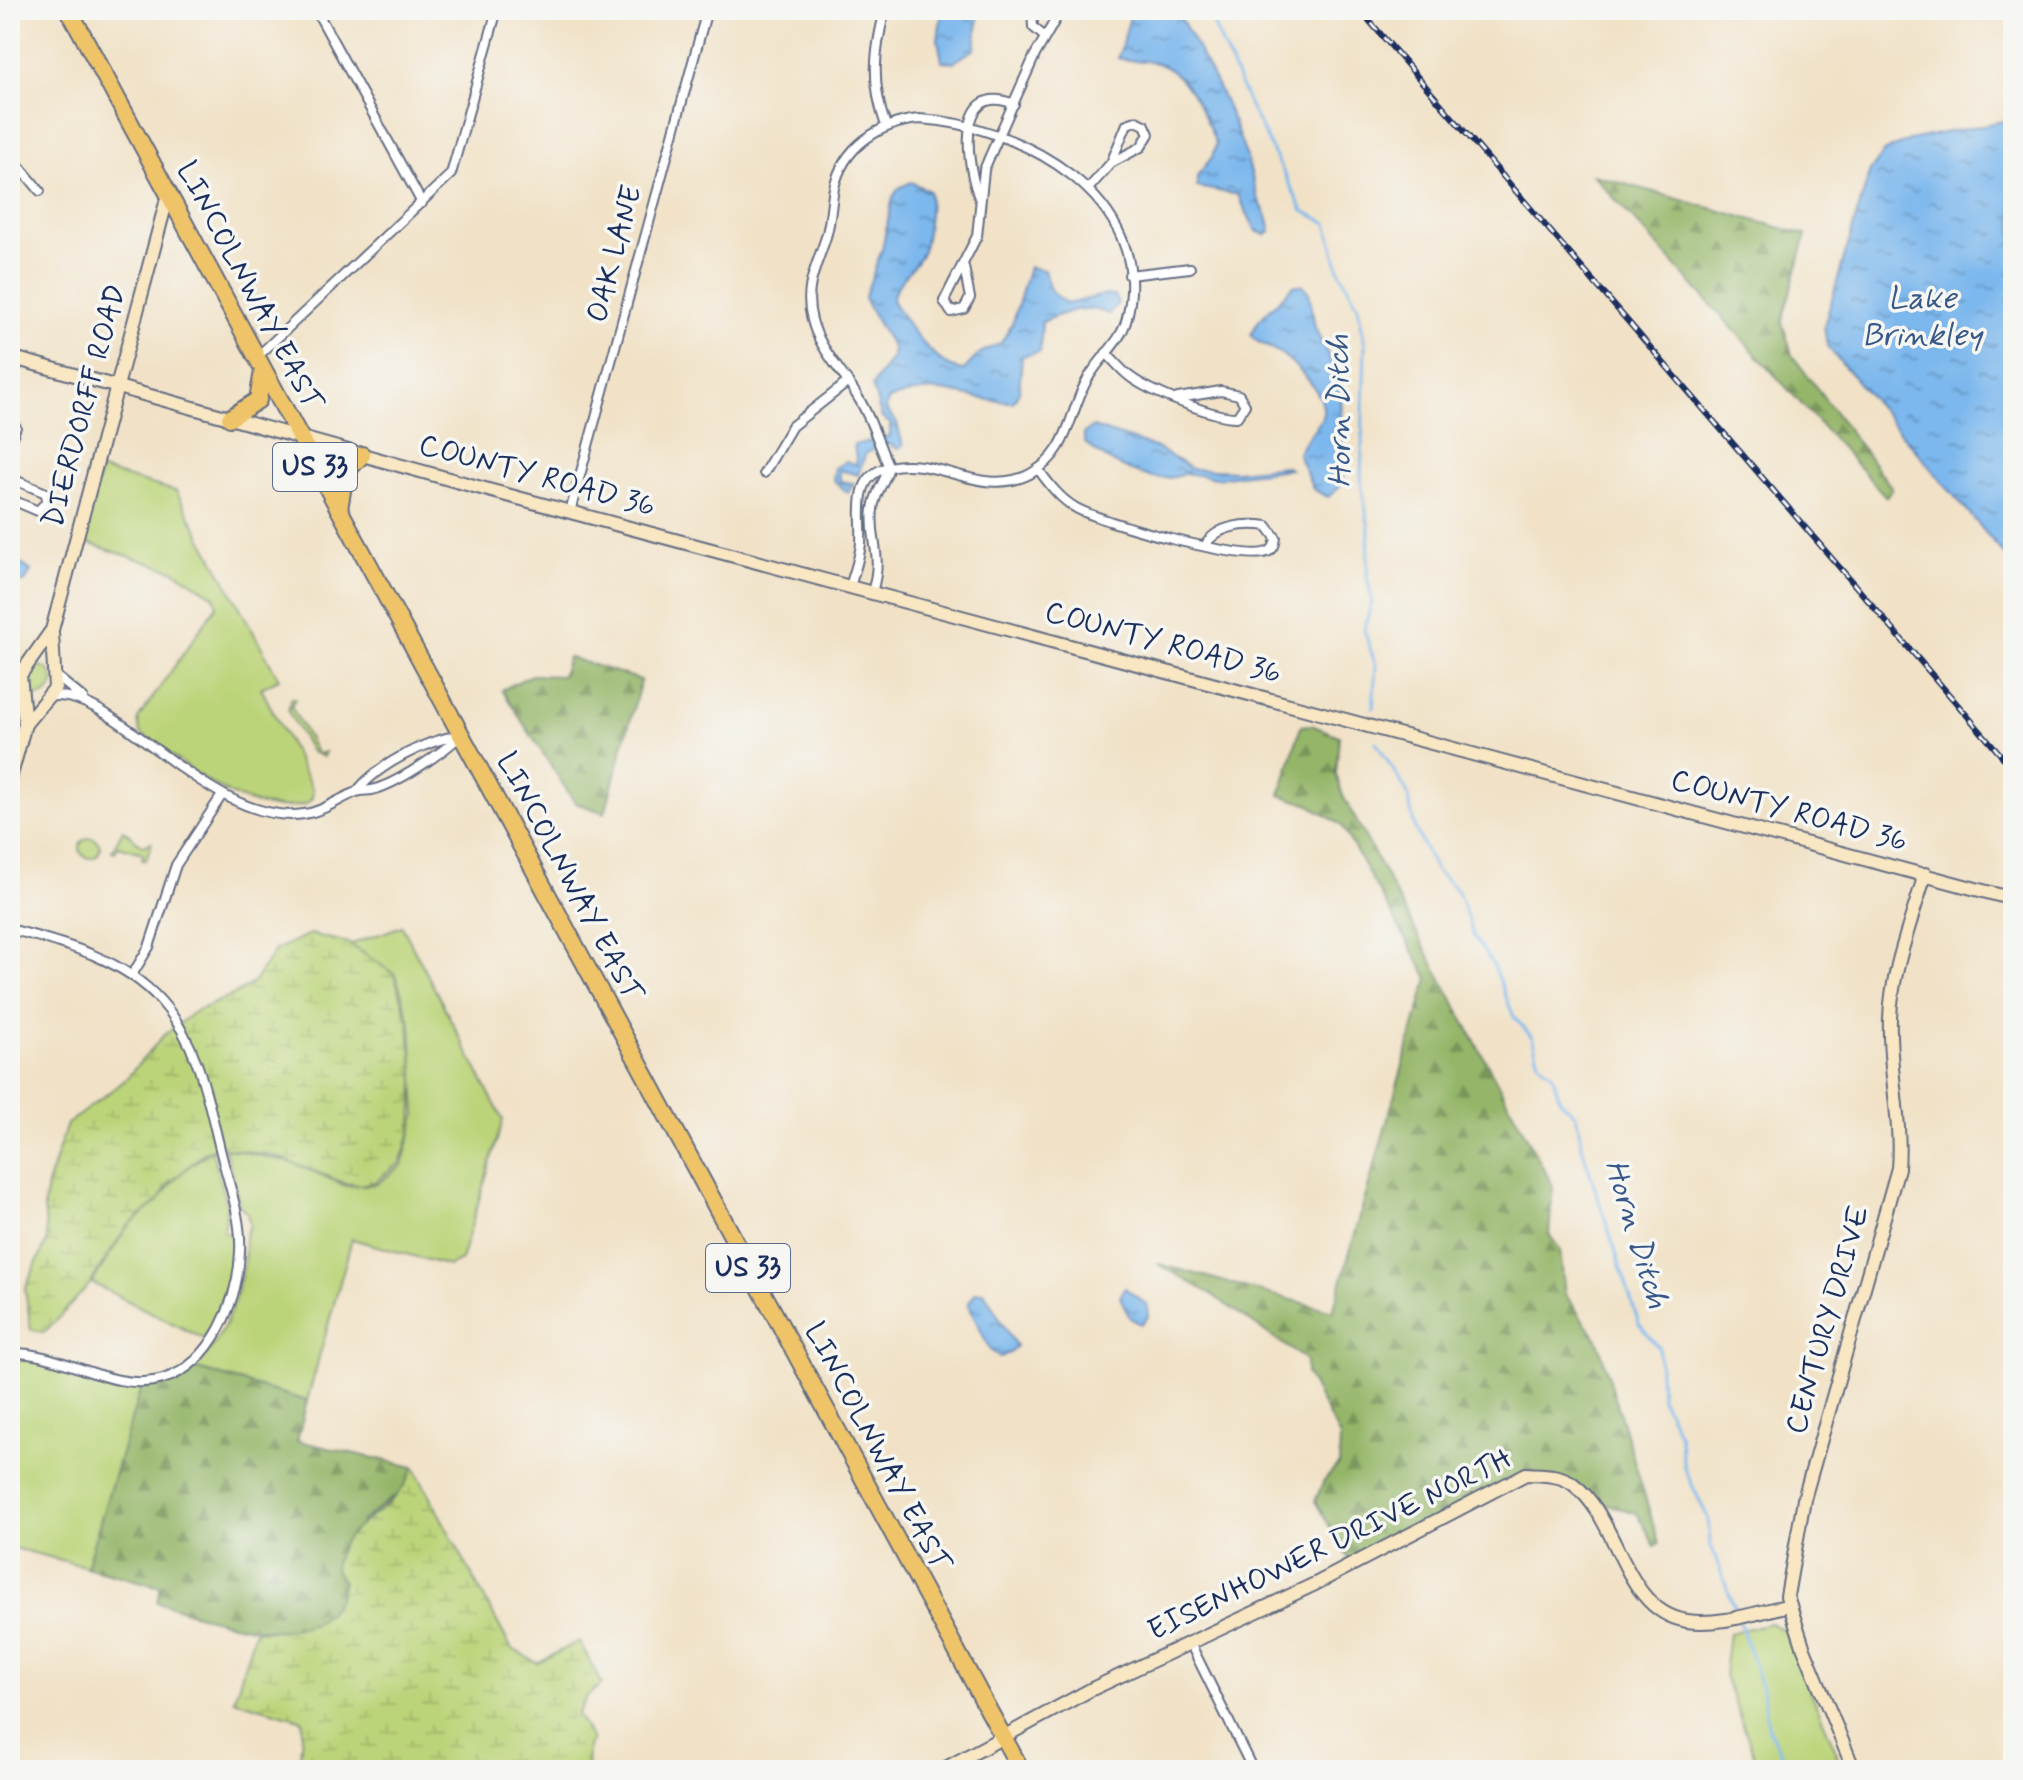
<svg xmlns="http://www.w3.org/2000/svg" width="2023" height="1780" viewBox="0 0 2023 1780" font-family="Mynerve,sans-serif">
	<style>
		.grass { fill: #bcd479; stroke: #6c826c; stroke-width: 2 }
		.forest { fill: url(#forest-firs); stroke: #587264; stroke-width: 2 }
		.wetland { fill: url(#wetland-marsh); stroke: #6c826c; stroke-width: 2 }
		.water { fill: url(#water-ripples); stroke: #4b73a6; stroke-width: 2 }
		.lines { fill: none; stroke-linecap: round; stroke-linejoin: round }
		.stream { stroke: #7bb7ed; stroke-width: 3 }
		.street-casing { stroke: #666e83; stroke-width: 12 }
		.secondary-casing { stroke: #666e83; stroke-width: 16 }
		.highway-casing { stroke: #666e83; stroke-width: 20 }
		.street { stroke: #fff; stroke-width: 8 }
		.secondary { stroke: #f9e7c3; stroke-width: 12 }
		.highway { stroke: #efc469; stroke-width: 16 }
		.rail-casing { stroke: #1b2f5e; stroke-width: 6 }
		.rail { stroke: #f6f6f2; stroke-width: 3; stroke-dasharray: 9; stroke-linecap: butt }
		.labels { text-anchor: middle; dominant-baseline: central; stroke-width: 7; stroke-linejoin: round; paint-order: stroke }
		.shield { fill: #f6f6f2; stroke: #5d6b8a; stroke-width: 2 }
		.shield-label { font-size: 28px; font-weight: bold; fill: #1b2f5e }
		.street-label { font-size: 30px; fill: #1b2f5e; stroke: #f6f6f2 }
		.water-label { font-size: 32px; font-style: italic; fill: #385889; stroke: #f6f6f2 }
	</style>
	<defs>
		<pattern id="forest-firs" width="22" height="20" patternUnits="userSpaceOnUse" patternTransform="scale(2)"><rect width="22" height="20" fill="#95b669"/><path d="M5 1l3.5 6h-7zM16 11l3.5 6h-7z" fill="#79945a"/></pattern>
		<pattern id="wetland-marsh" width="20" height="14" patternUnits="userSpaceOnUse" patternTransform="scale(2)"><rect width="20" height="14" fill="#bcd479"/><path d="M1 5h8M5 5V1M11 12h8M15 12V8" fill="none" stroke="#a1b66b"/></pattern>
		<pattern id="water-ripples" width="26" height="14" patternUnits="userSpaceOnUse" patternTransform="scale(2)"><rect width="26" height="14" fill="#7bb7ed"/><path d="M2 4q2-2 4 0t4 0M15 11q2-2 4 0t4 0" fill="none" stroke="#6495c3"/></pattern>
	</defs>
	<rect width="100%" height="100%" fill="#f6f6f2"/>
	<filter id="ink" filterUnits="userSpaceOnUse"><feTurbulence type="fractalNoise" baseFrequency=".0125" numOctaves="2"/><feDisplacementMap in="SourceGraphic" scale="16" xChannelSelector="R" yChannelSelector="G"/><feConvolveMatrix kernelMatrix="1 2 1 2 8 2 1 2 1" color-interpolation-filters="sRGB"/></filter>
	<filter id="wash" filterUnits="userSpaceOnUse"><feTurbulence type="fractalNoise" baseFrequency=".006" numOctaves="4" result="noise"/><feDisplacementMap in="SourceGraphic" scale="32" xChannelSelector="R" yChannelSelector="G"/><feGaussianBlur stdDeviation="1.8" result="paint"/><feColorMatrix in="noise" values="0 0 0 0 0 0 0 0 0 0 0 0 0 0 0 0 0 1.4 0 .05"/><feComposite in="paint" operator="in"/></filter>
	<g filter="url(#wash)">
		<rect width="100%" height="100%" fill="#f1e2c7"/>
		<!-- grass -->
		<g class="grass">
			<path d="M101,470l75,21 103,188 -18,9 52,102 -1,8 -6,6c-61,18 -120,-40 -166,-71l-2,-14 79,-114 -3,-9 -39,-25 -94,-30z"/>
			<circle cx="38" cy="681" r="15"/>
			<path d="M291,698l4,1 -4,7 26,48 8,-2 -2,5 -12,-5 -23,-41z"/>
			<path d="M123,830l20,16 9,-4 -6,18h-4l1,-7 -25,-7 -3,6 -3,-1z"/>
			<circle cx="90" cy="848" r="10"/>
			<path d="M402,926l101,194 -42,140 -12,6 -97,-27 -45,162 -113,-33c29,-26 43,-68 50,-106 2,-12 -2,-27 6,-36l-3,-13 -7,-7 -15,-58 69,15 52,23 31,-2 25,-19 14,-50 -5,-90 -15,-49 -47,-31z"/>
			<path d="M212,1150l15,57 -4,24 6,2c11,22 -12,86 -25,106l-112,-56 35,-56 31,-26 23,-29z"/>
			<path d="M10,1358c46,-1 86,28 131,30l-53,179 -78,-20z"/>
			<path d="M1770,1623l15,8 59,139h-84l-36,-95 5,-42z"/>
		</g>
		<!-- forest -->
		<g class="forest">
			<path d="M1593,175l213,60 -24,87 10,33 100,133 -6,9z"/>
			<path d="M568,657l73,23 -36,133 -30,-10 -73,-113 29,-15 31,1z"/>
			<path d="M1311,725l28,11 -3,38 7,22 210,390 -4,48 11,16 5,44 33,47 61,202 -4,3 -18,-33 -47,-13 -18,-17 -46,-9 -174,91 -37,-64 9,-20 15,-17 1,-27 -34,-64v-13l-95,-66 -55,-31 177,48 95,-333 -87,-153 -31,-20 -30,-10 21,-69z"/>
			<path d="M194,1368l113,33 -10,40 117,26 -13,25 -39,29 -28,47 9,14c-16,85 -132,35 -186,20l4,-15 -75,-20 55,-179 26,-5z"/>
		</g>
		<!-- wetland -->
		<g class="wetland">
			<path d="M310,934l38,9 46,31 15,49 5,57 -2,49 -12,34 -25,19 -16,3 -15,-2 -69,-27 -55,-9 -15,5 -37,33 -10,16 -31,26 -38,58 -40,43 -6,4 -12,-2 -6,-41 22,-49 -3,-35 3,-20 20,-61 57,-43 39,-45 31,-24 43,-19 17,-11 21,-32z"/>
			<path d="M414,1467l97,181 26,15 42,-22 23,43 -15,12 -10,18 15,26 -4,6 -1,24h-288l4,-50 -69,-20 21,-70c40,3 80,-3 88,-48l-9,-14c8,-45 47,-49 68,-79 5,-6 8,-15 12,-22z"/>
		</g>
		<!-- water -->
		<g class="water">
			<path d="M942,10h37l-4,39 -21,13 -12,-1 -4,-22z"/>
			<path d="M1132,10h44c34,59 65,116 80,182 3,15 15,23 14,40l-5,3 -9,-4 -18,-36 -41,-8v-11l15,-19 4,-13c-10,-27 -30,-73 -60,-81 -13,-4 -26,-1 -38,-5z"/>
			<path d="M2013,119v446l-186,-219 -3,-20 46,-155 14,-19 25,-12z"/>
			<path d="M911,182l18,9c2,11 -2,52 -7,62 -9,17 -26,28 -30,47 13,22 46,70 72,70l16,-17 21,-10 12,-21 16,-55 15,3 7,21 16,13 36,-9 12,1 3,7 -9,11c-26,-11 -42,-2 -67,8l-2,30 -18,4 -3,36 -6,10c-53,-1 -70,-24 -125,-2l-2,10 11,13 6,23 -5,3 -9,-5 -23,9 -8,22 -18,-5v11l14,2 -6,10 -15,-13 2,-12 11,-7 11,4 -3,-20 36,-9v-13l-8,-5 -10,-32 20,-29 1,-8 -29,-50 18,-50 11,-52 6,-9z"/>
			<path d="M1294,285h9l6,8 6,35 26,54 2,97 -3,8 -12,10 -15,-8 -15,-35c5,-14 18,-24 24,-37 8,-20 -26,-51 -39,-62 -10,-8 -26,-10 -32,-20l8,-15z"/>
			<path d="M1093,427l64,21 35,21 44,2 49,-5 5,3 -74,9 -31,-5c-30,16 -77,-10 -101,-31v-9z"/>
			<path d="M10,555l21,16 -6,11 -15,1z"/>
			<path d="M1125,1288l22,17 1,12 -7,7 -11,-6 -10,-21z"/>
			<path d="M976,1292h8l32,54 -6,7 -10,4 -10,-7 -22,-46z"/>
		</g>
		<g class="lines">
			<!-- stream -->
			<g class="stream">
				<path d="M1207,10l41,92 55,109 24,12 12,47 19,36 7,39 -4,138 8,45 -2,48 5,25 -8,29 12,36 -3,42"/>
				<path d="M1376,742l31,50 8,36 20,42 23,21 16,46 19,28 21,52 18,20 7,25 13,12 8,26 16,15 8,39 55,170 20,24 2,50 18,36 5,34 24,50 2,25 27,71"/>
				<path d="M1740,1622l22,67 7,41 21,40"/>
			</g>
		</g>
	</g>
	<g filter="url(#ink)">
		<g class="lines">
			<!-- street casing -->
			<g class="street-casing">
				<g id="street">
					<path d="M316,10l106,193"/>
					<path d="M885,10c-11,43 -14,74 1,116"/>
					<path d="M1032,10l1,17 12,10"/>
					<path d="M919,119c100,5 238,79 208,199 -6,26 -31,42 -42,66 -17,34 -17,70 -55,90 -48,25 -93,-19 -141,-7 -11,-23 -17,-47 -30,-68 -15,-26 -40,-50 -47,-79 -9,-32 5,-54 14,-83 5,-16 5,-33 8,-49 9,-41 45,-65 85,-69z"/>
					<path d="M10,155l30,36"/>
					<path d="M1088,189l23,-26 16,-39 9,-3 9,4 4,9 -8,13 -30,16"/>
					<path d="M980,200c-13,-30 -27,-121 34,-96"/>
					<path d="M964,267l6,31 -6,11 -13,3 -7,-11 33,-65 7,-66 5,-12 46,-103 26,-45"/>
					<path d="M1129,275l61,-7"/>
					<path d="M1106,353c8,8 15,17 23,23 19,15 86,42 108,41l8,-12 -6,-10 -18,-4 -43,7"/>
					<path d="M257,357l194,-183 46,-164"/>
					<path d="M10,442l6,-15"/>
					<path d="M1038,469c11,15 22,30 38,39 25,14 167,54 191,44 7,-2 8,-8 9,-14l-9,-12c-22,-3 -51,-1 -62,20"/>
					<path d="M764,473l28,-47 56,-44"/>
					<path d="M10,478l36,15 1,8 -9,10 -28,-12"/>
					<path d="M570,512l137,-502"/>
					<path d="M850,587c4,-15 10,-29 11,-44 2,-28 -10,-67 28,-76"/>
					<path d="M872,592c12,-39 -3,-50 1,-83 2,-17 12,-27 16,-42"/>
					<path d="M10,667l15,1"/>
					<path d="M56,676l27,22"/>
					<path d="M49,697c62,-14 161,131 255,117 18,-2 33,-14 50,-21 6,-3 12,-2 18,-3 25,-6 70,-37 88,-54"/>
					<path d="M357,791c22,-27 68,-50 103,-56"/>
					<path d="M10,929c53,14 113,29 151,72 39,44 47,101 61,156 8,31 20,63 18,95 -2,48 -27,112 -77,127 -52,15 -100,-28 -153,-26"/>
					<path d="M132,975l17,-28 27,-82 46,-70"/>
					<path d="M1189,1641l64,129"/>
				</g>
			</g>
			<!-- secondary casing -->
			<g class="secondary-casing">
				<g id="secondary">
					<path d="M10,357l482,134 1521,408"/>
					<path d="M26,723l29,-35 -3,-55"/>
					<path d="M10,779l15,-55 -5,-49 32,-45 116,-435"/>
					<path d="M942,1770l150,-81 223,-105 211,-110c16,1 34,0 47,10 47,34 49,127 114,137 32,5 71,-9 103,-16"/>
					<path d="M1854,1770l-51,-124 -16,-50 17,-97 94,-331c4,-50 -10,-99 -8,-149 1,-48 22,-99 35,-145"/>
				</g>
			</g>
			<!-- highway casing -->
			<g class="highway-casing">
				<g id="highway">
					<path d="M69,10l952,1760"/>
					<path d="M230,418l28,-18 5,-29"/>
					<path d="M339,509l6,-36 17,-18"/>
				</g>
			</g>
			<!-- street -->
			<use href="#street" class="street"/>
			<!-- secondary -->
			<use href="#secondary" class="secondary"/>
			<!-- highway -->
			<use href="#highway" class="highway"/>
			<!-- rail casing -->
			<g class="rail-casing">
				<path id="rail" d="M1360,10l653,759"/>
			</g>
			<!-- rail -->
			<use href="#rail" class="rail"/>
		</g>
	</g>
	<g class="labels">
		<!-- shield labels -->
		<g class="shield">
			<rect x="273" y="443" width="84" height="48" rx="6"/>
			<rect x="706" y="1244" width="84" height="48" rx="6"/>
		</g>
		<g class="shield-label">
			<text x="315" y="467">US 33</text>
			<text x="748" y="1268">US 33</text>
		</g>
		<!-- street labels -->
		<g class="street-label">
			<text transform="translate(615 254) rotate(-75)">OAK LANE</text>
			<text transform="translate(249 286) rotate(62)">LINCOLNWAY EAST</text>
			<text transform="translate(85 406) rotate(-75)">DIERDORFF ROAD</text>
			<text transform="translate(537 476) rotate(15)">COUNTY ROAD 36</text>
			<text transform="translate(1163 643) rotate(15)">COUNTY ROAD 36</text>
			<text transform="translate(1789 811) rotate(15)">COUNTY ROAD 36</text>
			<text transform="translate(569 877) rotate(62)">LINCOLNWAY EAST</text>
			<text transform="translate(1828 1320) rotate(-74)">CENTURY DRIVE</text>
			<text transform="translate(877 1447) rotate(62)">LINCOLNWAY EAST</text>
			<text transform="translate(1330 1545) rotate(-26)">EISENHOWER DRIVE NORTH</text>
		</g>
		<!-- water labels -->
		<g class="water-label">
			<text x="1922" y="299">Lake<tspan x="1922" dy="37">Brinkley</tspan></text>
			<text transform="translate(1340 411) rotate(-91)">Horn Ditch</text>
			<text transform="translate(1636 1234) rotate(73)">Horn Ditch</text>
		</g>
	</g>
	<!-- margin -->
	<rect width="2023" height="1780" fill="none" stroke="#f6f6f2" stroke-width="40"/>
</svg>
